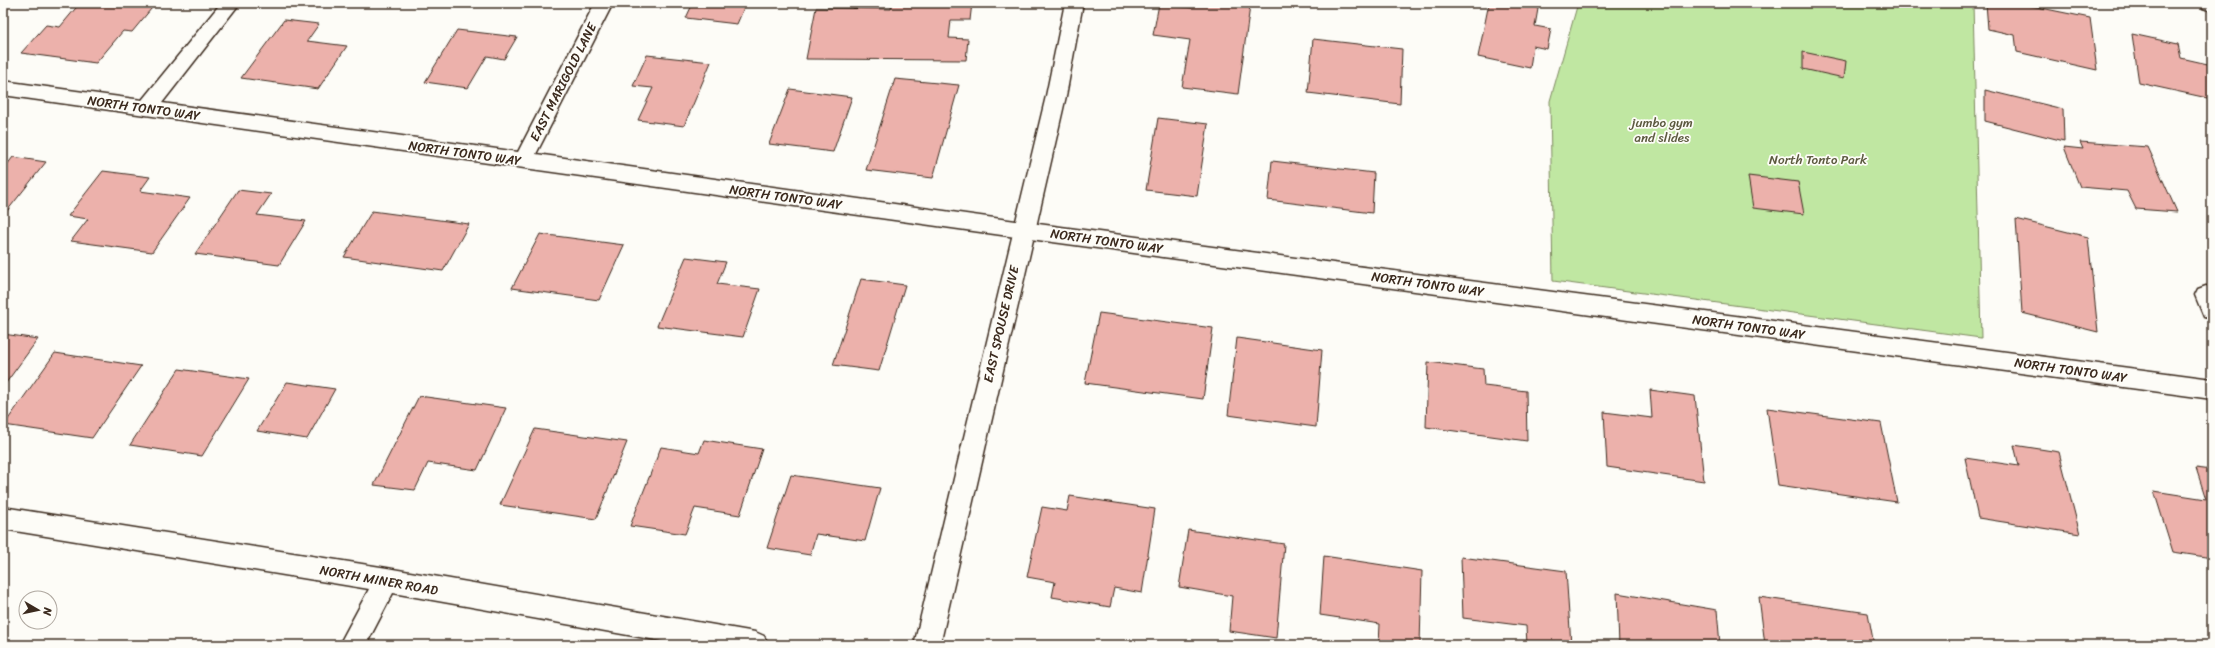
<svg xmlns="http://www.w3.org/2000/svg" width="2215" height="648" viewBox="0 0 2215 648" font-family="Sriracha,sans-serif">
	<style>
		.green { fill: #c0e7a2; stroke: #7e8860 }
		.building { fill: #ecb1ab; stroke: #3b2a1e }
		.lines { fill: none; stroke-linecap: round; stroke-linejoin: round }
		.street-casing { stroke: #3b2a1e; stroke-width: 3 }
		.secondary-casing { stroke: #3b2a1e; stroke-width: 3 }
		.street { fill: #fdfcf7; fill-rule: evenodd }
		.secondary { fill: #fdfcf7; fill-rule: evenodd }
		.labels { text-anchor: middle; dominant-baseline: central; stroke-width: 3.5; stroke-linejoin: round; paint-order: stroke }
		.street-label { font-size: 13px; fill: #3b2a1e; stroke: #fdfcf7 }
		.park-label { font-size: 13px; fill: #5c593f; stroke: #fdfcf7 }
	</style>
	<rect width="100%" height="100%" fill="#fdfcf7"/>
	<filter id="ink" filterUnits="userSpaceOnUse"><feTurbulence type="fractalNoise" baseFrequency=".025" numOctaves="2"/><feDisplacementMap in="SourceGraphic" scale="8" xChannelSelector="R" yChannelSelector="G"/><feConvolveMatrix kernelMatrix="1 2 1 2 8 2 1 2 1" color-interpolation-filters="sRGB"/></filter>
	<g filter="url(#ink)">
		<!-- green -->
		<path class="green" d="M1578,3h395l8,335 -428,-57 -3,-180z"/>
		<!-- building -->
		<g class="building">
			<path d="M80,3h76l-24,29 -9,-1 -27,32 -75,-10 25,-28 14,2z"/>
			<path d="M693,3h53l-9,21 -51,-6z"/>
			<path d="M892,3h80l-2,17h-19l-2,18 19,1 -2,21 -160,-1 10,-51 75,1z"/>
			<path d="M1192,3h32l26,3 -12,88 -56,-7 8,-47 -37,-5 6,-31 33,4z"/>
			<path d="M1489,3h50l-4,23 16,3 -4,20 -14,-3 -3,22 -52,-11z"/>
			<path d="M1986,3h31l73,15 7,52 -80,-18 -2,-17 -27,-6z"/>
			<path d="M284,20l35,4 -12,17 40,5 -29,43 -77,-11z"/>
			<path d="M457,30l60,7 -13,22 -17,-3 -19,32 -43,-6z"/>
			<path d="M2132,34l46,10 3,14 31,7v34l-73,-16z"/>
			<path d="M1313,39l89,10 -2,55 -92,-11z"/>
			<path d="M1803,52l43,9 -2,17 -41,-9z"/>
			<path d="M647,55l64,7 -27,64 -46,-6 15,-32 -20,-2z"/>
			<path d="M895,79l64,6 -26,93 -67,-8z"/>
			<path d="M790,89l62,8 -19,55 -64,-8z"/>
			<path d="M1985,90l78,19 1,32 -79,-20z"/>
			<path d="M1158,118l50,6 -11,72 -51,-6z"/>
			<path d="M2080,142l68,5 29,65 -41,-3 -9,-18 -47,-4 -16,-40 19,2z"/>
			<path d="M13,157l33,5 -43,54v-46z"/>
			<path d="M1272,161l102,12 -2,40 -104,-13z"/>
			<path d="M103,171l47,6 -10,14 50,7 -38,54 -81,-11 17,-22 -20,-3z"/>
			<path d="M1748,176l50,6 6,32 -51,-6z"/>
			<path d="M238,190l33,4 -14,21 49,6 -27,44 -84,-11z"/>
			<path d="M372,211l97,13 -26,47 -99,-14z"/>
			<path d="M2016,219l72,18 10,95 -76,-19z"/>
			<path d="M540,234l84,11 -25,55 -87,-12z"/>
			<path d="M686,257l40,5 -9,22 43,5 -17,48 -86,-11z"/>
			<path d="M861,279l44,6 -26,86 -46,-6z"/>
			<path d="M1099,313l114,15 -10,71 -118,-16z"/>
			<path d="M3,334l35,5 -35,48z"/>
			<path d="M1237,338l85,12 -6,77 -88,-12z"/>
			<path d="M55,353l86,13 -49,72 -88,-13z"/>
			<path d="M1428,362l55,7 1,17 42,5 1,50 -101,-14z"/>
			<path d="M179,369l70,10 -47,77 -72,-11z"/>
			<path d="M287,382l48,7 -28,50 -50,-8z"/>
			<path d="M1650,390l45,6 9,85 -97,-14 -3,-55 48,6z"/>
			<path d="M419,396l87,12 -29,62 -49,-7 -13,27 -41,-5z"/>
			<path d="M1767,408l114,15 16,79 -119,-17z"/>
			<path d="M535,429l92,13 -31,77 -96,-14z"/>
			<path d="M704,440l58,9 -22,66 -45,-7 -10,26 -55,-8 31,-79 38,6z"/>
			<path d="M2014,445l45,7 21,82 -102,-16 -13,-60 54,8z"/>
			<path d="M2196,468l16,2v88l-39,-6 -19,-61 52,8z"/>
			<path d="M791,475l89,13 -15,53 -49,-7 -6,21 -43,-7z"/>
			<path d="M1070,496l85,13 -13,84 -28,-5 -4,19 -58,-10 3,-15 -28,-5 15,-70 25,4z"/>
			<path d="M1188,530l96,14 -8,94 -47,-7 3,-35 -53,-9z"/>
			<path d="M1324,556l98,15 -2,74h-41l1,-21 -60,-9z"/>
			<path d="M1461,557l105,14 5,74h-44l-1,-19 -63,-8z"/>
			<path d="M1617,593l100,17 3,35h-101z"/>
			<path d="M1759,597l109,16 6,32h-109z"/>
		</g>
		<g class="lines">
			<!-- street casing -->
			<g class="street-casing">
				<g id="street">
					<path d="M221,3h19l-78,100 356,49 77,-149h18l-77,151 487,68 1189,157v20l-1189,-161 -1020,-143v-14l139,19z"/>
					<path d="M2200,3h12v8l-9,-3z"/>
					<path d="M2206,286l6,2v31l-8,-2 -9,-22 3,-6z"/>
					<path d="M3,507l384,61 368,64 9,4 4,9h-84l-291,-52 -27,52h-27l30,-56 -366,-60z"/>
				</g>
			</g>
			<!-- secondary casing -->
			<g class="secondary-casing">
				<path id="secondary" d="M1065,3h18l-17,93 -126,549h-26l132,-549z"/>
			</g>
			<!-- street -->
			<use href="#street" class="street"/>
			<!-- secondary -->
			<use href="#secondary" class="secondary"/>
		</g>
	</g>
	<g class="labels">
		<!-- street labels -->
		<g class="street-label">
			<text transform="translate(563 82) rotate(-63)">EAST MARIGOLD LANE</text>
			<text transform="translate(144 108) rotate(8)">NORTH TONTO WAY</text>
			<text transform="translate(465 153) rotate(8)">NORTH TONTO WAY</text>
			<text transform="translate(786 197) rotate(8)">NORTH TONTO WAY</text>
			<text transform="translate(1107 241) rotate(8)">NORTH TONTO WAY</text>
			<text transform="translate(1428 284) rotate(8)">NORTH TONTO WAY</text>
			<text transform="translate(1001 324) rotate(-77)">EAST SPOUSE DRIVE</text>
			<text transform="translate(1749 327) rotate(8)">NORTH TONTO WAY</text>
			<text transform="translate(2071 370) rotate(8)">NORTH TONTO WAY</text>
			<text transform="translate(379 580) rotate(10)">NORTH MINER ROAD</text>
		</g>
		<!-- park labels -->
		<g class="park-label">
			<text x="1662" y="122">jumbo gym<tspan x="1662" dy="15">and slides</tspan></text>
			<text x="1818" y="159">North Tonto Park</text>
		</g>
	</g>
	<!-- margin -->
	<rect width="2215" height="648" fill="none" stroke="#fdfcf7" stroke-width="16"/>
	<rect x="8" y="8" width="2199" height="632" fill="none" stroke="#3b2a1e" stroke-width="1.5" filter="url(#ink)"/>
	<!-- north arrow -->
	<g transform="translate(38 610) rotate(99)"><circle r="19" fill="#fdfcf7" stroke="#afa8a0"/>
	<path d="M0-3L7 15L0 10L-7 15Z" fill="#3b2a1e"/>
	<text y="-6" font-size="11" font-weight="bold" text-anchor="middle" fill="#3b2a1e">N</text>
	</g>
</svg>
